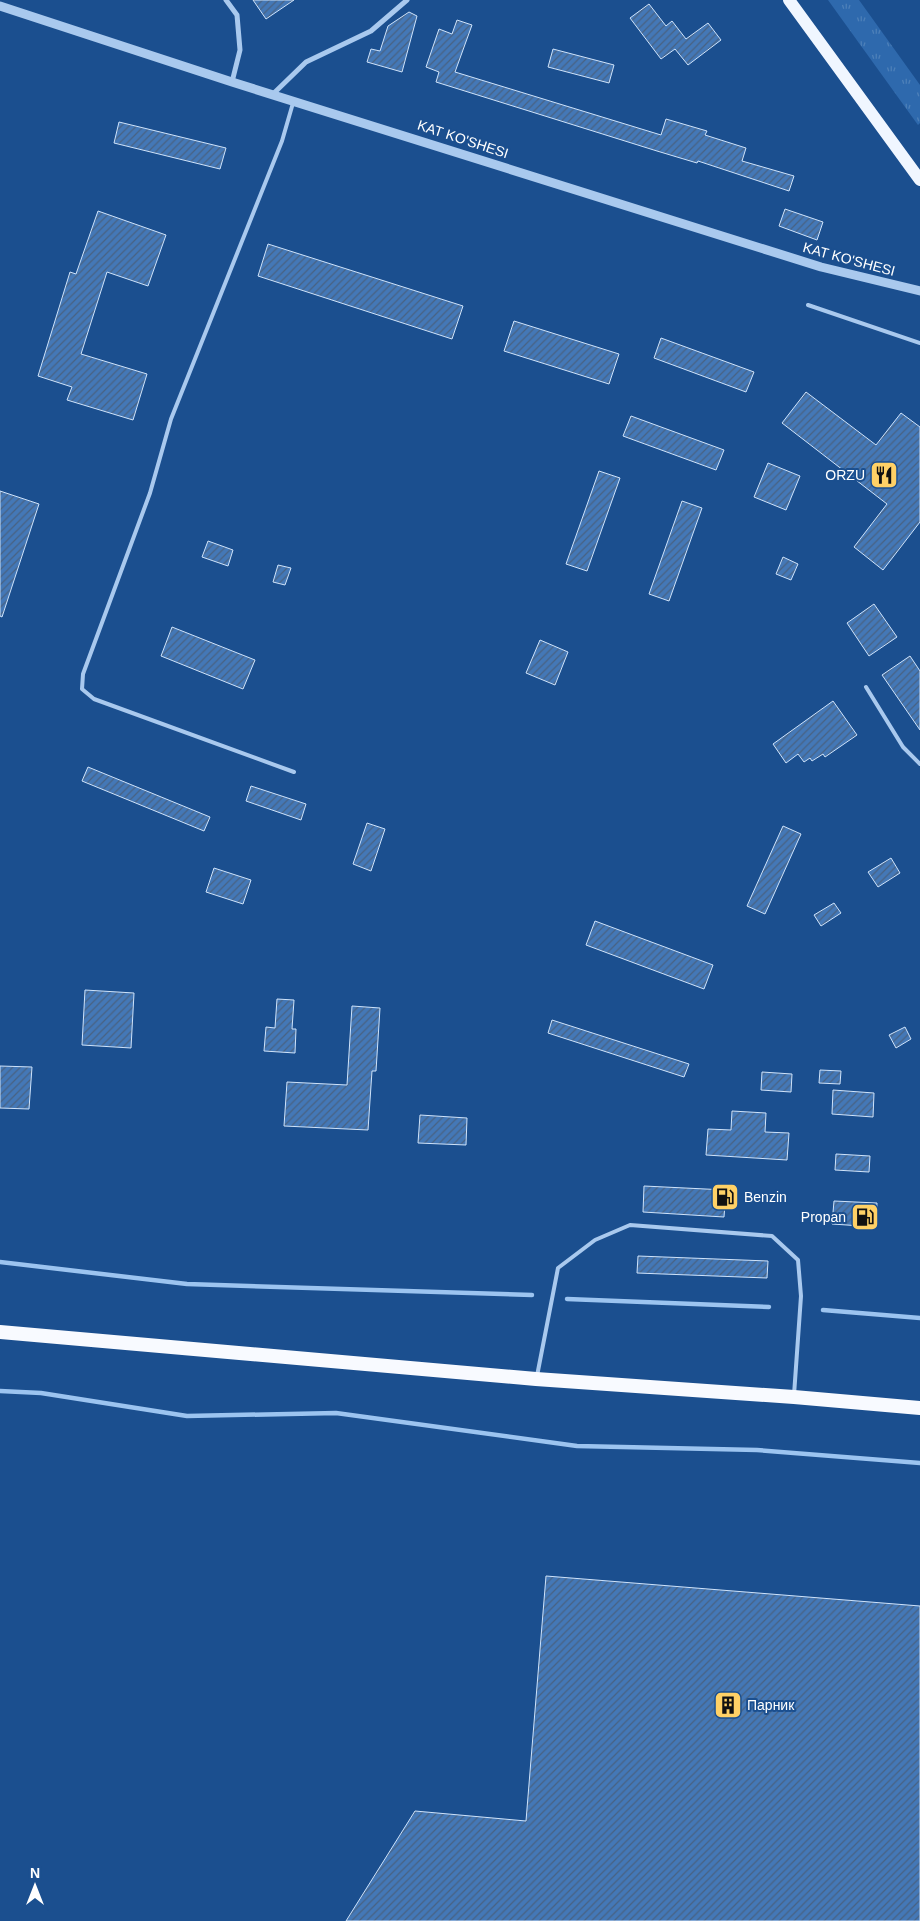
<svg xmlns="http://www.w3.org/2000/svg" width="920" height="1921" viewBox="0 0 920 1921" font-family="Arial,sans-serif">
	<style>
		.grass { fill: url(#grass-tufts) }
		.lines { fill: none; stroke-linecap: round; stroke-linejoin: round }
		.stream { stroke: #9cc4f0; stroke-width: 4.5 }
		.building { fill: url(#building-hatch); stroke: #cfe3fa }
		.service { stroke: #a9c9ee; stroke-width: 4 }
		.minor { stroke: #a9c9ee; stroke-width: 5 }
		.tertiary { stroke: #a9c9ee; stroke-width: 9 }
		.primary { stroke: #f0f6ff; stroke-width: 12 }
		.trunk { stroke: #f8faff; stroke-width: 14 }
		.labels { text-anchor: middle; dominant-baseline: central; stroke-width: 4; stroke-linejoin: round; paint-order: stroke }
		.street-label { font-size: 14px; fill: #fff; stroke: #1b4f8f }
		.poi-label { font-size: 14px; fill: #fff; stroke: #1b4f8f; text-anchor: end }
	</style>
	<defs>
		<pattern id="grass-tufts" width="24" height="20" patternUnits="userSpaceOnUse" patternTransform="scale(1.25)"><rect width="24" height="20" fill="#2e69ad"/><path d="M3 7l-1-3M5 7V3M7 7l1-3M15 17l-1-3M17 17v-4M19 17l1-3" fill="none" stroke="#4d80b9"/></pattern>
		<pattern id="building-hatch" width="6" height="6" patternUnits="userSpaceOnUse" patternTransform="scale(1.25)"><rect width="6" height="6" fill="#4478b7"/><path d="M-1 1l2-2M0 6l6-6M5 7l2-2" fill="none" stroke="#486282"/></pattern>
	</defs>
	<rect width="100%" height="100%" fill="#1b4f8f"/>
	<!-- grass -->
	<path class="grass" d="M828,0h31l61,85v38l-2,2z"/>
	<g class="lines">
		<!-- stream -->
		<g class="stream">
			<path d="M0,1262l187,22 345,11"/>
			<path d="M567,1299l202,8"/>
			<path d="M823,1310l97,8"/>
			<path d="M0,1391l41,2 146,23 149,-3 241,33 180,4 163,13"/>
		</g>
	</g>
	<!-- building -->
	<g class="building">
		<path d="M253,0h41l-28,19z"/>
		<path d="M649,4l17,22 6,-5 14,18 22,-16 13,17 -33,25 -13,-16 -14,10 -31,-41z"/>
		<path d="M409,12l8,4 -15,56 -35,-10 4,-13 9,2 8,-25z"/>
		<path d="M457,20l15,5 -17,47 206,63 5,-16 41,12 -2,4 41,13 -4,13 52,15 -5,15 -91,-30 -1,2 -40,-12 -221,-69 3,-10 -13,-5 13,-38 13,5z"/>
		<path d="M553,49l61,16 -5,18 -61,-16z"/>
		<path d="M119,122l107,26 -6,21 -106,-26z"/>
		<path d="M785,209l38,13 -6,18 -38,-14z"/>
		<path d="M98,211l68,24 -18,51 -41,-14 -26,82 66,20 -14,46 -66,-20 5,-13 -34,-11 32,-104 6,2z"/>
		<path d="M268,244l195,62 -11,33 -194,-63z"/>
		<path d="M514,321l105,33 -10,30 -105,-33z"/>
		<path d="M661,338l93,34 -8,20 -92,-34z"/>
		<path d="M806,392l70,53 25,-32 19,14v95l-37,48 -29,-23 33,-43 -105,-81z"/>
		<path d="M631,416l93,34 -8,20 -93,-34z"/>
		<path d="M768,463l32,13 -14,34 -32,-13z"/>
		<path d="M599,471l21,7 -33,93 -21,-7z"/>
		<path d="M0,491l39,13 -37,113 -2,-1z"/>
		<path d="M682,501l20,7 -33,93 -20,-7z"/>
		<path d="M208,541l25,9 -5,16 -26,-9z"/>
		<path d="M783,557l15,7 -7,16 -15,-6z"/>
		<path d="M278,565l13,3 -6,17 -12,-3z"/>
		<path d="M874,604l23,33 -28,19 -22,-33z"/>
		<path d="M172,627l83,33 -12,29 -82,-33z"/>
		<path d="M540,640l28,12 -13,33 -29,-12z"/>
		<path d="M910,656l10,15v59l-38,-55z"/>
		<path d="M833,701l24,34 -32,22 -2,-3 -11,7 -2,-3 -6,4 -6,-8 -12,9 -13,-19z"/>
		<path d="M88,767l122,50 -6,14 -122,-50z"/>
		<path d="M251,786l55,18 -5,16 -55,-19z"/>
		<path d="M367,823l18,6 -14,42 -18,-7z"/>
		<path d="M783,826l18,8 -36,80 -18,-8z"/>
		<path d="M891,858l9,15 -22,14 -10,-15z"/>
		<path d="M214,868l37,12 -8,24 -37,-12z"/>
		<path d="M834,903l7,10 -20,13 -7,-11z"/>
		<path d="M595,921l118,44 -9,24 -118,-44z"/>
		<path d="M85,990l49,3 -3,55 -49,-3z"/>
		<path d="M277,999l17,1 -2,29h4l-1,24 -31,-2 2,-24 9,1z"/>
		<path d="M352,1006l28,2 -4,63h-4l-4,59 -84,-4 3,-44 60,3z"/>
		<path d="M552,1020l137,44 -5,13 -136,-44z"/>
		<path d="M905,1027l6,12 -15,9 -7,-13z"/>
		<path d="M0,1066l32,1 -3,42 -29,-1z"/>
		<path d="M820,1070l21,1 -1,13 -21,-1z"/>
		<path d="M762,1072l30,2 -1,18 -30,-2z"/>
		<path d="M833,1090l41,3 -1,24 -41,-3z"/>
		<path d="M732,1111l34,2 -1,19 24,1 -2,27 -81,-5 2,-26 23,1z"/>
		<path d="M420,1115l47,3 -1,27 -48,-2z"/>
		<path d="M836,1154l34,2 -1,16 -34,-2z"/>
		<path d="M644,1186l82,4 -2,27 -81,-5z"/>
		<path d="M834,1201l43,2 -1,24 -44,-3z"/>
		<path d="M638,1256l130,5 -1,17 -130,-5z"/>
		<path d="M546,1576l374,30v315h-574l69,-110 111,10z"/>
	</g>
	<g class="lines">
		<!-- service -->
		<g class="service">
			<path d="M293,103l-11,38 -111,278 -21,74 -67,181 -1,15 12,10 200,73"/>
			<path d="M808,305l112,38"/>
			<path d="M866,687l37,60 17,17"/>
			<path d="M537,1376l21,-108 37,-28 35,-15 142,11 26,24 3,36 -7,99"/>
		</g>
		<!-- minor -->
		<g class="minor">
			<path d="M226,0l11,15 3,35 -8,32"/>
			<path d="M273,94l33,-32 65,-31 36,-31"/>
		</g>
		<!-- tertiary -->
		<path class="tertiary" d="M0,6l232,76 589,185 99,24"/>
		<!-- primary -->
		<path class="primary" d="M789,0l131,180"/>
		<!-- trunk -->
		<path class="trunk" d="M0,1332l536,47 258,18 126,11"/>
	</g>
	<!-- icons -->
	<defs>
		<g id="restaurant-square" transform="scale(1.4375)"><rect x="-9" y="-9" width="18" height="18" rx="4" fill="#ffd166" stroke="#1b4f8f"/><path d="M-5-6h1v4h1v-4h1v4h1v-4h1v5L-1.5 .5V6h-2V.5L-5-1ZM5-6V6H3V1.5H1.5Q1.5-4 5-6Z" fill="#111"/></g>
		<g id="fuel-square" transform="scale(1.4375)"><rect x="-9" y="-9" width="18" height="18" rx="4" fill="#ffd166" stroke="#1b4f8f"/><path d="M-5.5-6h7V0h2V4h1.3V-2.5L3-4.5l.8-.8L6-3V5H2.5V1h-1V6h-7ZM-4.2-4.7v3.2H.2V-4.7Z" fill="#111"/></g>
		<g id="building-square" transform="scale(1.4375)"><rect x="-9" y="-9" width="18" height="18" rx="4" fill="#ffd166" stroke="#1b4f8f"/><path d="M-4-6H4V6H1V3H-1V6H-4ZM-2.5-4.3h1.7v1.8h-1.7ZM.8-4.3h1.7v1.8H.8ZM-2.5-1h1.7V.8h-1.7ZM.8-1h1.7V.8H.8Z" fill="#111"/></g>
	</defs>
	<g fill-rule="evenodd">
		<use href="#restaurant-square" x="884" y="475"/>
		<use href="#fuel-square" x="725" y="1197"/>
		<use href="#fuel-square" x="865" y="1217"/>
		<use href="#building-square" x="728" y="1705"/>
	</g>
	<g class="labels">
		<!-- street labels -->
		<g class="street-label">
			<text transform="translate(463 139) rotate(18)">KAT KO'SHESI</text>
			<text transform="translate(849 259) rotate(15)">KAT KO'SHESI</text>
		</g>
		<!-- poi labels -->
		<g class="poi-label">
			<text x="865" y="475">ORZU</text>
			<text x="744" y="1197" text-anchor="start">Benzin</text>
			<text x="846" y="1217">Propan</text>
			<text x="747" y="1705" text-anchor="start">Парник</text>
		</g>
	</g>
	<!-- north arrow -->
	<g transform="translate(35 1886)" stroke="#1b4f8f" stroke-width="4" paint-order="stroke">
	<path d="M0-4L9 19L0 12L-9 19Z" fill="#ffffff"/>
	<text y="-8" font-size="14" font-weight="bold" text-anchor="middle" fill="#ffffff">N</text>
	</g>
</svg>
